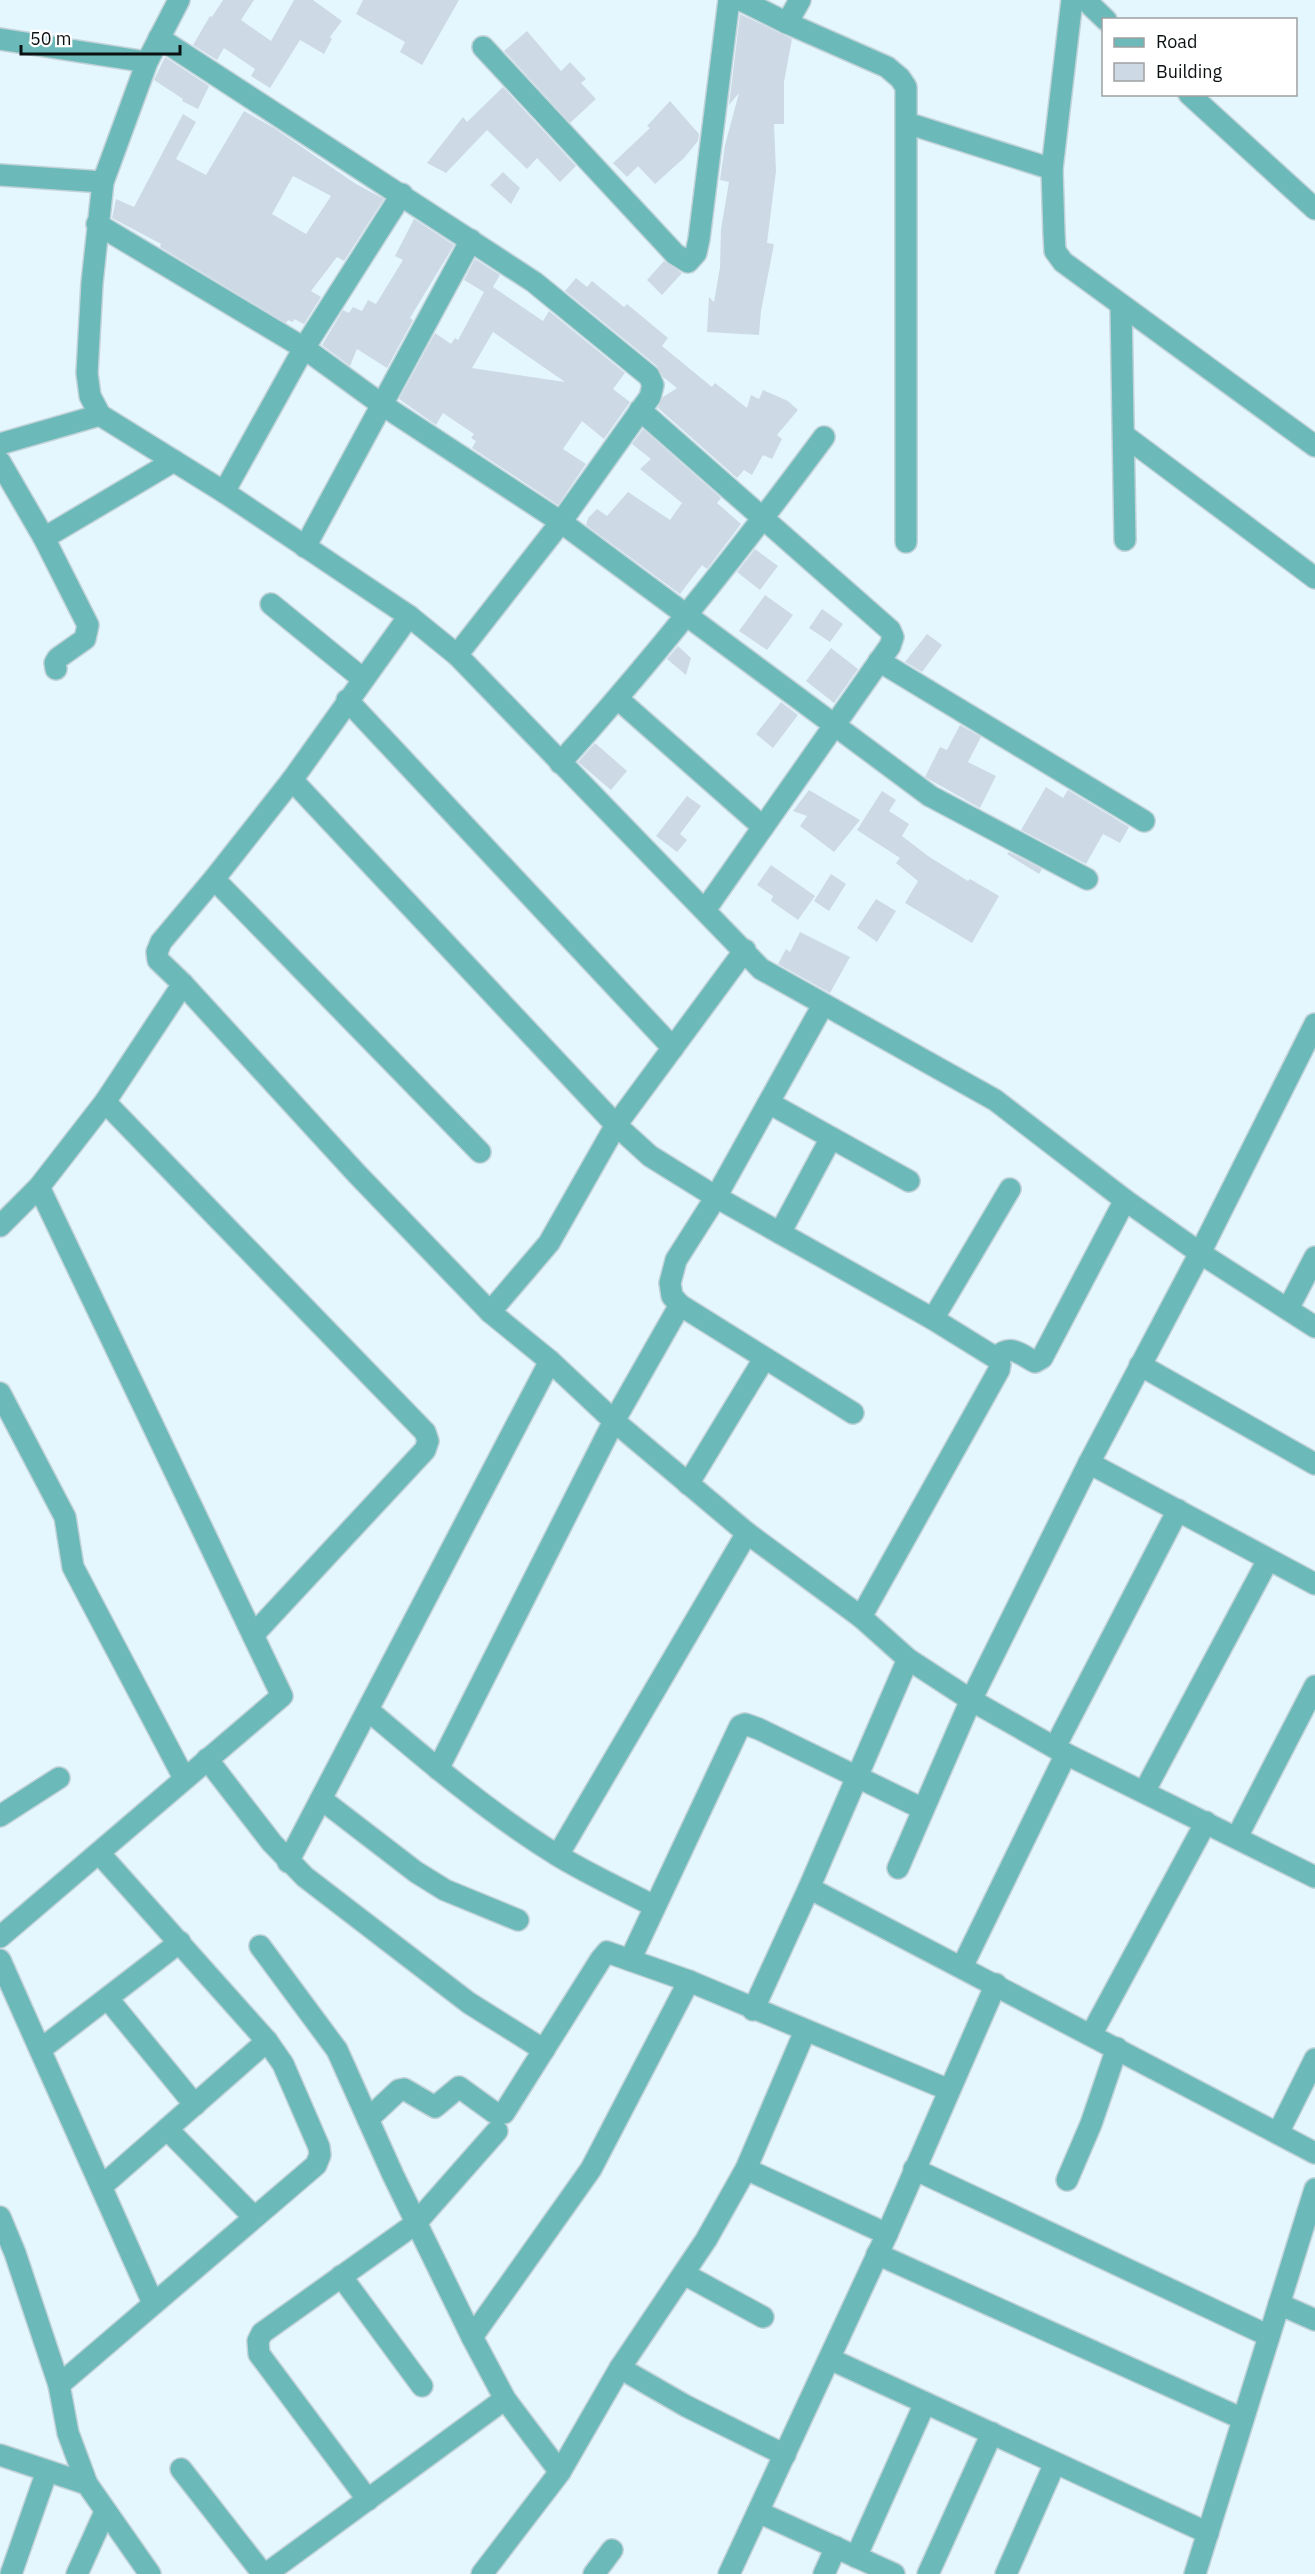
<svg xmlns="http://www.w3.org/2000/svg" width="1315" height="2574" viewBox="0 0 1315 2574" font-family="'IBM Plex Sans',sans-serif">
	<style>
		.building { fill: #ced9e6; fill-rule: evenodd }
		.lines { fill: none; stroke-linecap: round; stroke-linejoin: round }
		.minor-casing { stroke: #c2d2d9; stroke-width: 24 }
		.minor { stroke: #6bbab9; stroke-width: 21 }
	</style>
	<rect width="100%" height="100%" fill="#e5f7fe"/>
	<!-- building -->
	<g class="building">
		<path d="M223,0h31l-13,20 30,21 23,-41h19l29,21 -12,16 2,2 -8,15 -24,-14 -30,48 -19,-12 4,-7 -31,-21 -7,12 -24,-15 17,-29 2,1z"/>
		<path d="M363,0h96l-37,65 -22,-13 5,-10 -49,-28z"/>
		<path d="M740,14l52,25 -8,43v42h-10l2,47 -9,72 7,1 -13,67 -2,24 -52,-3 2,-35 5,5 6,-35 1,-38 8,-47 -9,-2 5,-35 14,-52 -10,12z"/>
		<path d="M527,31l34,40 9,-9 16,17 -5,4 15,16 -26,24 -66,-72z"/>
		<path d="M165,57l44,29 -11,23 -16,-8 1,-2 -29,-19z"/>
		<path d="M503,87l73,79 -16,16 -23,-24 -10,11 -40,-39 -41,43 -19,-10 36,-46 4,5z"/>
		<path d="M670,101l29,33 -1,7 -14,17 -29,26 -17,-18 -11,11 -14,-14 37,-35 -3,-2z"/>
		<path d="M244,111l30,17 82,56 28,15 -40,62 -7,-4 -26,34 10,6 -17,27 -10,-5 -1,3 -5,-2 -2,3 -126,-76 1,-3 -49,-26 4,-19 18,8 49,-93 13,8 -20,37 30,16zM293,176l38,20 -25,38 -34,-20z"/>
		<path d="M503,172l17,16 -9,16 -21,-19z"/>
		<path d="M414,219l40,26 -44,73 3,2 -26,48 -30,-19 -7,17 -28,-21 21,-35 6,3 4,-6 9,4 6,-11 8,4 27,-44 -8,-4z"/>
		<path d="M475,259l25,16 -7,12 50,34 6,-10 76,62 -12,16 17,13 -26,37 -22,-18 -19,28 23,15 -28,41 -86,-57 4,-7 -5,-3 3,-4 -31,-21 -7,12 -37,-26 36,-66 16,11 4,-6 3,2 26,-48 -20,-12zM493,332l72,50 -93,-14z"/>
		<path d="M664,261l18,12 -20,22 -15,-15z"/>
		<path d="M576,278l11,9 5,-6 32,26 3,-3 41,34 -6,8 50,41 3,-4 32,25 4,-13 8,4 4,-9 25,11 10,9 -21,25 5,4 -10,20 -9,-4 -11,20 -8,-5 -7,8 -79,-70 5,-11 14,-9 -14,-11 -6,-11 -92,-75z"/>
		<path d="M643,429l78,69 -4,5 24,21 -34,45 -5,-4 -22,29 -94,-69 2,-7 9,-9 10,7 21,-24 42,28 12,-17 -42,-34 11,-10 -19,-15z"/>
		<path d="M755,549l23,17 -18,24 -23,-18z"/>
		<path d="M765,595l28,20 -26,35 -28,-19z"/>
		<path d="M822,609l21,15 -13,18 -21,-14z"/>
		<path d="M927,634l15,11 -20,27 -17,-10z"/>
		<path d="M678,646l13,12 -5,17 -19,-16z"/>
		<path d="M831,648l27,21 -24,34 -28,-22z"/>
		<path d="M781,702l17,13 -25,33 -17,-14z"/>
		<path d="M960,725l21,12 -13,25 28,14 -16,32 -55,-31 15,-30 7,3z"/>
		<path d="M595,743l32,28 -16,19 -33,-28z"/>
		<path d="M1046,787l17,11 5,-8 61,37 -9,16 -17,-9 -17,30 -65,-34z"/>
		<path d="M809,790l51,30 -26,32 -34,-26 7,-10 -14,-5z"/>
		<path d="M882,791l14,9 -7,11 20,13 -7,12 26,20 40,25 2,-2 29,17 -27,47 -67,-40 13,-22 -22,-18 4,-5 -43,-28z"/>
		<path d="M687,796l14,10 -21,28 7,6 -10,12 -21,-16z"/>
		<path d="M1009,852l33,17 -3,5 -32,-20z"/>
		<path d="M771,865l44,31 -17,24 -27,-19 2,-5 -16,-11z"/>
		<path d="M831,874l15,10 -17,27 -15,-10z"/>
		<path d="M876,899l20,12 -19,31 -20,-14z"/>
		<path d="M800,932l50,25 -20,36 -52,-29 8,-15 4,3z"/>
	</g>
	<g class="lines">
		<!-- minor casing -->
		<g class="minor-casing">
			<g id="minor">
				<path d="M179,0l-32,62 -44,120 -11,101 -5,90 3,23 10,19 124,77 185,124 48,39 304,314 234,131 130,100 75,53 115,74"/>
				<path d="M741,0l46,23 100,44 13,11 6,9v455"/>
				<path d="M1072,0l-20,169 2,64 1,18 8,11 252,184"/>
				<path d="M1085,0l21,20"/>
				<path d="M787,23l13,-23"/>
				<path d="M159,38l375,244 115,94 4,9 -3,12 -89,125 -104,133"/>
				<path d="M0,39l147,23"/>
				<path d="M483,47l192,207 13,8 8,-9 3,-14 30,-239"/>
				<path d="M1189,94l126,115"/>
				<path d="M907,123l145,46"/>
				<path d="M0,175l103,7"/>
				<path d="M97,224l207,124 77,56 180,118 369,274 157,83"/>
				<path d="M1121,305l4,235"/>
				<path d="M640,410l250,220 3,7 -3,9 -185,264"/>
				<path d="M1125,436l190,142"/>
				<path d="M0,444l100,-29"/>
				<path d="M0,462l44,76 44,87 -3,14 -27,19 -3,5 1,6"/>
				<path d="M224,492l80,-144 98,-154"/>
				<path d="M44,538l130,-77"/>
				<path d="M305,547l166,-307"/>
				<path d="M271,604l92,75"/>
				<path d="M409,616l-117,164 -78,99 -53,63 -4,10 1,8 25,24 174,190 133,138 60,49 64,60 133,112 114,84 47,42 63,41 95,54 249,123"/>
				<path d="M879,661l265,160"/>
				<path d="M618,699l145,128"/>
				<path d="M347,700l326,348"/>
				<path d="M560,763c94,-104 181,-214 264,-326"/>
				<path d="M292,780l324,345 34,31 66,41 217,122 63,39 4,6 -1,6 -138,247"/>
				<path d="M214,879l266,273"/>
				<path d="M823,1005l-107,192 -40,63 -6,23 2,13 8,9 173,108"/>
				<path d="M105,1102l320,330 3,9 -3,9 -172,185"/>
				<path d="M769,1103l140,78"/>
				<path d="M0,1226l39,-39 66,-85 78,-118"/>
				<path d="M780,1233l51,-95"/>
				<path d="M1288,1309l27,-52"/>
				<path d="M490,1312l59,-69 67,-118 129,-175"/>
				<path d="M933,1319l77,-130"/>
				<path d="M996,1358c14,-15 24,-4 39,4l7,-4 83,-158"/>
				<path d="M1140,1365l175,99"/>
				<path d="M0,1393l65,124 8,50 111,211"/>
				<path d="M1089,1463l226,121"/>
				<path d="M688,1484l76,-125"/>
				<path d="M368,1710c60,51 121,103 189,145 31,19 64,34 97,51"/>
				<path d="M1055,1747l123,-237"/>
				<path d="M207,1759l65,84 33,34 164,126 75,47"/>
				<path d="M438,1769l176,-348 66,-116"/>
				<path d="M1144,1792l124,-232"/>
				<path d="M321,1799l95,73 29,18 73,30"/>
				<path d="M0,1816l59,-38"/>
				<path d="M1237,1837l78,-151"/>
				<path d="M558,1855l189,-322"/>
				<path d="M288,1862l262,-501"/>
				<path d="M898,1868l73,-168 118,-237 111,-210 115,-229"/>
				<path d="M809,1888l506,265"/>
				<path d="M0,1937l282,-241 -243,-509"/>
				<path d="M260,1946l77,104 56,125 79,162 33,62 55,73"/>
				<path d="M0,1960l153,343"/>
				<path d="M630,1960l110,-234 5,-2 14,5 164,80"/>
				<path d="M962,1967l104,-213"/>
				<path d="M108,1999l87,106"/>
				<path d="M753,2010l56,-122 99,-229"/>
				<path d="M1091,2035l115,-213"/>
				<path d="M41,2049l139,-107"/>
				<path d="M368,2119l31,-29 5,-1 31,18 24,-20 36,26h9l97,-154 6,-7 82,29 260,109"/>
				<path d="M167,2129l87,88"/>
				<path d="M1278,2133l37,-74"/>
				<path d="M746,2169l141,65"/>
				<path d="M914,2169l355,167"/>
				<path d="M1067,2180l24,-56 26,-76"/>
				<path d="M102,2186l165,-145"/>
				<path d="M0,2217l15,36 44,132 9,48 19,51 63,90"/>
				<path d="M877,2254l366,165"/>
				<path d="M684,2274l79,43"/>
				<path d="M341,2276l81,110"/>
				<path d="M1279,2304l36,16"/>
				<path d="M472,2337l119,-168 98,-188"/>
				<path d="M830,2359l378,174"/>
				<path d="M620,2368l66,38 99,49"/>
				<path d="M59,2385l257,-220 4,-10 -1,-8 -36,-83 -16,-23 -168,-188"/>
				<path d="M0,2455l87,29"/>
				<path d="M181,2469l82,105"/>
				<path d="M368,2500l-109,-146 -1,-13 4,-8 153,-109 82,-93"/>
				<path d="M758,2512l136,62"/>
				<path d="M856,2557l69,-154"/>
				<path d="M11,2574l36,-103"/>
				<path d="M77,2574l28,-62"/>
				<path d="M266,2574l239,-175"/>
				<path d="M482,2574l78,-102 60,-104 86,-128 40,-71 59,-138"/>
				<path d="M594,2574l18,-24"/>
				<path d="M729,2574l158,-340 109,-250"/>
				<path d="M824,2574l12,-27"/>
				<path d="M928,2574l64,-141"/>
				<path d="M1006,2574l49,-111"/>
				<path d="M1195,2574l120,-385"/>
			</g>
		</g>
		<!-- minor -->
		<use href="#minor" class="minor"/>
	</g>
	<!-- legend -->
	<rect x="1102" y="18" width="195" height="78" fill="#ffffff" stroke="#9ea0a1" stroke-width="1.5"/>
	<rect x="1114" y="38" width="30" height="9" fill="#6bbab9" stroke="#9ea0a1" stroke-width="1.5"/>
	<text x="1156" y="48" font-size="18" fill="#0c1214">Road</text>
	<rect x="1114" y="63" width="30" height="18" fill="#ced9e6" stroke="#9ea0a1" stroke-width="1.5"/>
	<text x="1156" y="78" font-size="18" fill="#0c1214">Building</text>
	<!-- scale -->
	<path d="M21 45v9h159v-9" fill="none" stroke="#0c1214" stroke-width="3"/>
	<text x="30" y="45" font-size="18" fill="#0c1214" stroke="#ffffff" stroke-width="4.5" paint-order="stroke">50 m</text>
</svg>
